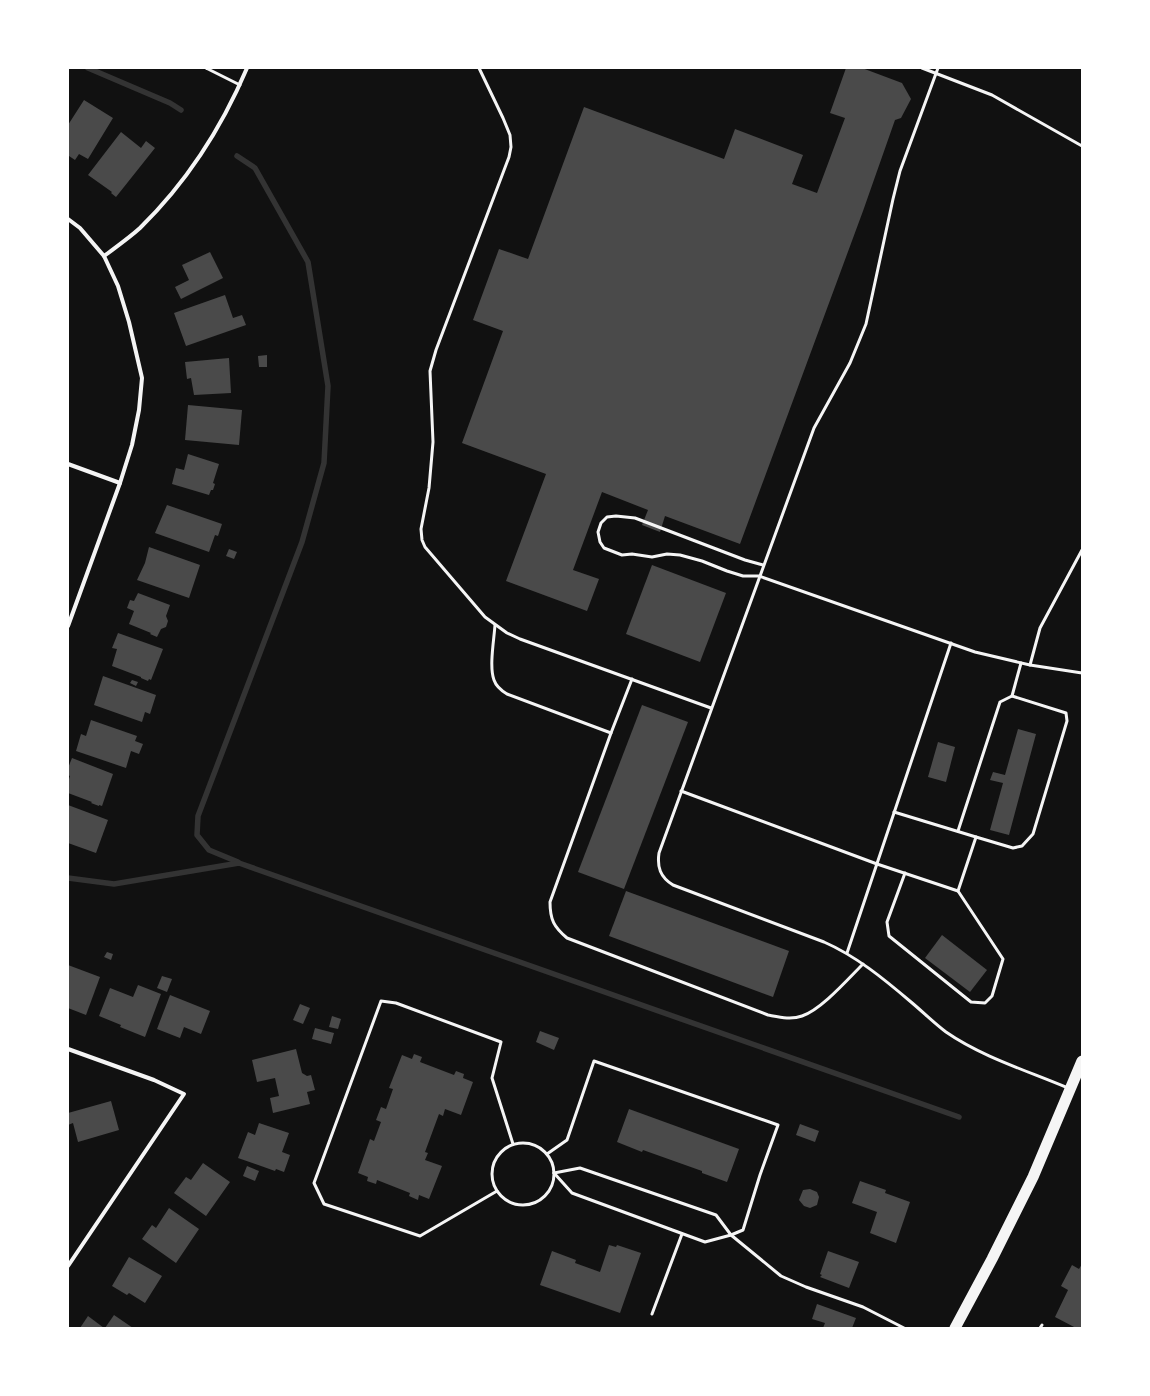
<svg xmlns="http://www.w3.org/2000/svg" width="1150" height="1396" viewBox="0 0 1150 1396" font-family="Literata,serif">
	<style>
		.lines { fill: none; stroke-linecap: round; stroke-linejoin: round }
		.stream { stroke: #333; stroke-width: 5.5 }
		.building { fill: #4a4a4a }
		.service { stroke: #f5f5f5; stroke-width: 3 }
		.minor { stroke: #f5f5f5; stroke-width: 4 }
		.trunk { stroke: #f5f5f5; stroke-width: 11 }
	</style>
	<rect width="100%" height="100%" fill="#111"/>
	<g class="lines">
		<!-- stream -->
		<g class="stream">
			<path d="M88,68l82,35 11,7"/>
			<path d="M237,156l18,12 53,94 20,124 -4,77 -22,79 -104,274 -1,19 12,15 29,12"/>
			<path d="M68,878l46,6 125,-21 720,254"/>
		</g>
	</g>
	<!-- building -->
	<g class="building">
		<path d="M846,68h16l40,15 9,16 -10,19 -6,2 -32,91 -123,333 -75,-28 -5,16 -18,-7 6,-15 -46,-18 -29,78 26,9 -12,32 -81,-30 40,-107 -84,-31 41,-112 -30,-11 26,-71 29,10 56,-152 140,52 11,-30 68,26 -11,29 25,9 28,-75 -15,-5z"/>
		<path d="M84,100l29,18 -25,41 -9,-5 -4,6 -6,-4 -1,2v-33z"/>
		<path d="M121,132l20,16 5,-7 9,7 -39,49 -5,-4 1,-1 -24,-17z"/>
		<path d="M210,252l13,26 -42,21 -6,-12 14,-7 -7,-15z"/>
		<path d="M225,295l8,23 9,-3 4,10 -60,21 -12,-33z"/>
		<path d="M267,355v12h-8l-1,-11z"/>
		<path d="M229,358l2,35 -37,2 -3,-17 -4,1 -2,-17z"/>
		<path d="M188,405l54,5 -3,35 -54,-5z"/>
		<path d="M188,454l31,10 -6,19 2,1 -2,6h-2l-2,5 -37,-11 4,-16 8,2z"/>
		<path d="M167,505l55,19 -4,12 -3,-1 -6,17 -54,-19z"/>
		<path d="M149,547l51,18 -11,33 -52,-18 8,-17z"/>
		<path d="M229,549l8,3 -3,7 -8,-3z"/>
		<path d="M652,565l74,28 -26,69 -74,-28z"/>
		<path d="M138,593l32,12 -4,11 2,5 -2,6 -5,2 -4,8 -7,-3 1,-1 -22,-9 5,-13 -7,-3 3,-8 4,1z"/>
		<path d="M118,633l45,16 -12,31 -2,-1 -1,2 -7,-3v-1l-29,-11 5,-17 -5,-1z"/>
		<path d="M103,676l53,19 -6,19 -5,-2 -3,10 -48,-17z"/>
		<path d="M132,680l6,2 -2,4 -6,-3z"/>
		<path d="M642,705l46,17 -64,167 -46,-17z"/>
		<path d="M91,720l46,16 -2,5 8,3 -4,10 -8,-3 -5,17 -50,-17 5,-17 5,2z"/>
		<path d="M1018,729l18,5 -27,101 -19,-5 13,-47 -13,-3 3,-8 12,3z"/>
		<path d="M938,742l17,5 -9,35 -18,-5z"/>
		<path d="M72,758l41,16 -11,32 -3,-1v1l-8,-3 1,-1 -24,-9v-11l2,-6 -2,-1v-7z"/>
		<path d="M68,805l40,15 -12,33 -28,-10z"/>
		<path d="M626,891l163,60 -16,46 -164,-61z"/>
		<path d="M942,935l45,35 -17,22 -45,-34z"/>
		<path d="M107,952l6,2 -2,6 -7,-3z"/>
		<path d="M68,965l32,12 -14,38 -18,-7z"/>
		<path d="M162,976l10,3 -5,13 -10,-4z"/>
		<path d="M138,985l23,9 -16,43 -25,-10 1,-2 -22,-9 11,-28 23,9z"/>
		<path d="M170,995l40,16 -9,23 -17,-7 -4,11 -23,-9z"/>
		<path d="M300,1004l10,4 -7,16 -10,-4z"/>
		<path d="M332,1016l9,3 -3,10 -9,-2z"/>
		<path d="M315,1028l19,5 -3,11 -19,-5z"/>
		<path d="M540,1031l19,7 -5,12 -18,-8z"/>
		<path d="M296,1049l6,24 5,3 4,-1 4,15 -8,2 3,12 -37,9 -3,-15 9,-2 -4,-18 -18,4 -5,-22z"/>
		<path d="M414,1054l8,3 -2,5 34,13 2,-4 8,3 -1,4 10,4 -12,33 -16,-6 -2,7 -4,-2 -14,38 3,1 -3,7 17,6 -13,33 -10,-4 -1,5 -9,-4 1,-3 -33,-13 -1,4 -9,-3 1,-4 -10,-4 12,-34 4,2 7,-19 -5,-2 5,-13 5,2 7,-20 -4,-1 13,-33 10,4z"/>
		<path d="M111,1101l8,29 -41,12 -5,-19 -5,2v-12z"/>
		<path d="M629,1109l110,40 -12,33 -25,-9v-2l-59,-21 -1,2 -25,-10z"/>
		<path d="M259,1123l30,10 -7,19 8,3 -6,17 -8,-3 -1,2 -37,-13 10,-26 7,3z"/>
		<path d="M800,1124l19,7 -4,11 -19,-7z"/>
		<path d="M203,1163l27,19 -24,34 -32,-23 12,-16 5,3z"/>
		<path d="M247,1166l12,5 -4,10 -12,-5z"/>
		<path d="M860,1181l26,9 -1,3 25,9 -14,41 -26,-10 7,-21 -25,-9z"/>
		<path d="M810,1189l7,3 2,5 -2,8 -7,3 -6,-2 -5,-6 4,-10z"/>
		<path d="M169,1208l30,21 -23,34 -34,-24 10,-14 4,3z"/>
		<path d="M609,1245l7,2 1,-2 24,8 -21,60 -80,-28 12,-34 24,9 -1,3 25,9z"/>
		<path d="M828,1251l31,11 -10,26 -29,-11 2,-2 -2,-1z"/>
		<path d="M129,1257l33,19 -17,27 -16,-10 -2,2 -15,-9z"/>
		<path d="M1082,1264v64h-6l-21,-11 13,-27 -7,-4 11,-21 7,4z"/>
		<path d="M817,1304l39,14 -4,10h-29l2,-5 -13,-4z"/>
		<path d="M114,1315l19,13h-28z"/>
		<path d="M88,1316l16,12h-24z"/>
	</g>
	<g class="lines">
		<!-- service -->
		<g class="service">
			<path d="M206,68l34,17"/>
			<path d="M479,68l24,50 7,17 1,12 -2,10 -73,193 -6,21 3,71 -4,46 -8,41 1,11 3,7 60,70 22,16 13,6 191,69"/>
			<path d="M922,68l70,27 90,51"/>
			<path d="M938,68l-38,103 -7,28 -27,125 -16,39 -36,65 -155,425c-2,14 1,24 14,32l151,57c32,14 60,37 87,60 12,10 23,21 35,30 36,25 82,39 122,56"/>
			<path d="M763,565l-18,-5 -110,-42 -19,-2 -9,1 -6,6 -3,9 2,10 4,6 18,7 10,-1 20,3 15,-3 13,1 22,6 25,10 16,5h16l216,76 55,13 52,8"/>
			<path d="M495,625c-1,15 -6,42 -1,55 2,6 8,11 13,14l104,39 -61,169c0,18 4,25 17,36l201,77c11,2 23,5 34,1 19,-6 46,-37 61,-52"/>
			<path d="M1030,665l10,-37 42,-78"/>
			<path d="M611,733l21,-54"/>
			<path d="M681,791l196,73 81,27 18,-54 -82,-25"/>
			<path d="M958,831l42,-129 12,-6"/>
			<path d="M976,837l37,11 9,-2 11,-12 34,-113 -1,-8 -54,-17 9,-33"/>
			<path d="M905,873l-18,49 2,14 82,66 14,1 7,-7 11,-37 -45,-68"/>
			<path d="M847,953l104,-310"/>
			<circle cx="523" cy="1174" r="31"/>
			<path d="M547,1154l20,-14 27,-79 184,64 -18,50 -17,55 -12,5 -26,7 -133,-49 -18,-20"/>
			<path d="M554,1173l26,-5 136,47 15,20 50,41 25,11 57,20 41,21"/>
			<path d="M497,1191l-77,45 -96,-32 -10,-21 67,-182 15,2 105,39 -9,36 21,66"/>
			<path d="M652,1314l30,-80"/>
			<path d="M1040,1328l2,-3"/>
		</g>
		<!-- minor -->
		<g class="minor">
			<path d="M68,219l12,9 24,28 14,30 11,36 13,56 -3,32 -7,35 -12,38 -52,143"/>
			<path d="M104,256c12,-9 25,-18 36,-28 46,-45 82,-101 107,-160"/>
			<path d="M68,464l52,19"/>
			<path d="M68,1049l86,31 30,14 -116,172"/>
		</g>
		<!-- trunk -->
		<path class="trunk" d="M955,1328l37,-69 41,-82 49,-116"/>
	</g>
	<!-- border -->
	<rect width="1150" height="1396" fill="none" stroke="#ffffff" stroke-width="138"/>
</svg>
